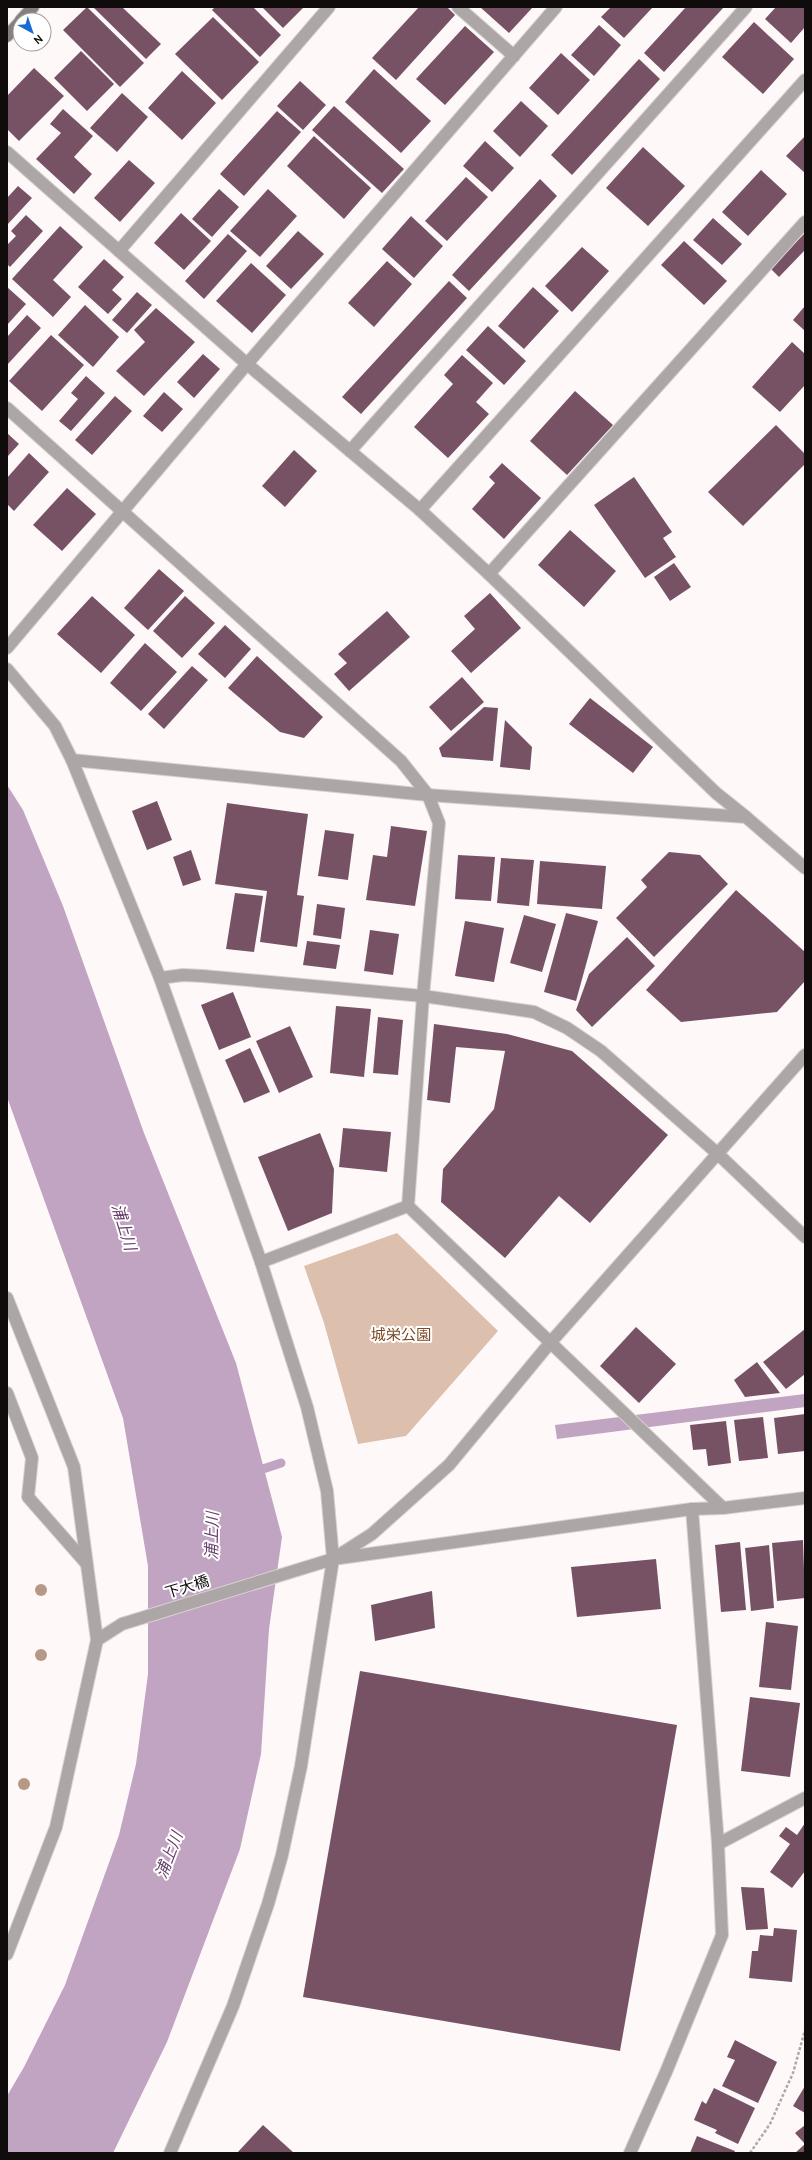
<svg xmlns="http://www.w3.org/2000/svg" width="812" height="2160" viewBox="0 0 812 2160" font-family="Cabin,'Noto Sans JP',sans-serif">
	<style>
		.green { fill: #dcbfad }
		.water { fill: #c1a3c2 }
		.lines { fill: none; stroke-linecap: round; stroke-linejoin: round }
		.stream { stroke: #c1a3c2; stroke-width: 9 }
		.building { fill: #765264 }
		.service-casing { stroke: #d8d2d3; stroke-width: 14 }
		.minor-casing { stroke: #d8d2d3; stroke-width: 14 }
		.tertiary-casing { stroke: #d8d2d3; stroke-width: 14 }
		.secondary-casing { stroke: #d8d2d3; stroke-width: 14 }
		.path { stroke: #aea8a9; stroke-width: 2.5; stroke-dasharray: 3 2; stroke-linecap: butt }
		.service { stroke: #aca7a6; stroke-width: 12 }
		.minor { stroke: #aca7a6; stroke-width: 12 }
		.tertiary { stroke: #aca7a6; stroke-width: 12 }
		.secondary { stroke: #877f7e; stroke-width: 12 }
		.tree { fill: #b69884 }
		.labels { text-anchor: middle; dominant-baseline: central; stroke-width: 4; stroke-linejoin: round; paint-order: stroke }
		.park-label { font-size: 15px; fill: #7b4925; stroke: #fff }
		.street-label { font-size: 15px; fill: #100c0c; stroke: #fff }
		.water-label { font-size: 16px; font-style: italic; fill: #673f6a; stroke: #fff }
	</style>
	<rect width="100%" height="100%" fill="#fef8f9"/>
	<!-- green -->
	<path class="green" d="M397,1233l101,98 -92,105 -48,8 -34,-121 -20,-57z"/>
	<!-- water -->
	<g class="water">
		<path d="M7,785l16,25 40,96 81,227 92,230 46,174 -13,92 -8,125 -21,95 -73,193 -54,111h-106v-57l17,-29 41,-82 54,-150 17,-71 12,-90v-108l-25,-148 -116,-321z"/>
		<path d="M805,1394v13l-248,32 -2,-14z"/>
	</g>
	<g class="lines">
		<!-- stream -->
		<path class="stream" d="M254,1472l27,-9"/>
	</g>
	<!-- building -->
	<g class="building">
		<path d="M87,7l57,56 -24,24 -57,-57z"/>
		<path d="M93,7h29l39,37 -15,15z"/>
		<path d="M215,7h38l28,28 -21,22 -48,-47z"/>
		<path d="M262,7h42l-21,21z"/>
		<path d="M419,7h28l8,8 -59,65 -24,-22z"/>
		<path d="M480,7h53l-24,26z"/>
		<path d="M611,7h42l-29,31 -23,-21z"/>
		<path d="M686,7h38l-60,65 -20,-19z"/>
		<path d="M776,7h29v20l-14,16 -26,-24z"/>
		<path d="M213,17l46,45 -37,38 -47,-46z"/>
		<path d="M754,22l40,37 -31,35 -41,-37z"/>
		<path d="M599,25l22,20 -27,31 -23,-21z"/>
		<path d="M465,26l29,26 -49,53 -29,-26z"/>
		<path d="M81,51l33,33 -27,27 -33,-33z"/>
		<path d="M561,53l29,27 -32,35 -29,-27z"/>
		<path d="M639,59l21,20 -88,96 -21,-20z"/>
		<path d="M34,68l30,28 -45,45 -12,-12v-33z"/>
		<path d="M374,69l57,52 -30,32 -56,-51z"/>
		<path d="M182,71l34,32 -34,37 -34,-32z"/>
		<path d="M300,81l26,24 -23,25 -26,-24z"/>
		<path d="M122,93l26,24 -31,35 -27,-24z"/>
		<path d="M521,101l27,25 -28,31 -27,-26z"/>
		<path d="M334,106l70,63 -22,24 -70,-63z"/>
		<path d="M63,109l30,27 -19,21 18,17 -18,20 -38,-35 25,-26 -11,-9z"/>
		<path d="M277,111l24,21 -57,64 -24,-22z"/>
		<path d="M314,136l57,52 -27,31 -57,-53z"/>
		<path d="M805,136v37l-19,-17z"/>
		<path d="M485,141l29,27 -22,24 -29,-26z"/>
		<path d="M643,147l42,39 -37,40 -42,-38z"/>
		<path d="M129,160l26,23 -35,39 -26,-24z"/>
		<path d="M761,170l26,24 -39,42 -26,-24z"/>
		<path d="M466,177l22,20 -41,44 -22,-20z"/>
		<path d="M540,179l17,17 -88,95 -17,-16z"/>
		<path d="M18,186l14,12 -25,27v-27z"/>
		<path d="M219,189l20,18 -27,30 -20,-18z"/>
		<path d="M268,189l29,27 -37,41 -30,-26z"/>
		<path d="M181,213l30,28 -27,29 -30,-27z"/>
		<path d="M26,215l17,16 -33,36 -3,-3v-19l9,-9 -5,-5z"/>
		<path d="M411,216l32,30 -29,32 -32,-29z"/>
		<path d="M713,218l29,26 -20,21 -29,-25z"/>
		<path d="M60,226l23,21 -30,33 18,17 -18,20 -41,-38z"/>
		<path d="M298,231l26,23 -33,35 -25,-23z"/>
		<path d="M805,233v17l-26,27 -9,-9z"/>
		<path d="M228,234l19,17 -43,48 -19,-18z"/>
		<path d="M684,241l43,40 -23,24 -43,-40z"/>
		<path d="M582,247l27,24 -37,41 -27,-26z"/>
		<path d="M104,259l20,18 -12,13 10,9 -14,15 -30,-27z"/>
		<path d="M387,261l25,23 -38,43 -26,-24z"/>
		<path d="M251,263l35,32 -34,38 -36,-32z"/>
		<path d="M449,281l18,17 -106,116 -19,-17z"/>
		<path d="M7,287l19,17 -19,21z"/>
		<path d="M533,287l26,24 -35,38 -26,-23z"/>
		<path d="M137,292l15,13 -25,28 -15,-13z"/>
		<path d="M85,305l34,32 -26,30 -35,-32z"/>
		<path d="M805,306v25l-12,-11z"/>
		<path d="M156,308l39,34 -51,54 -28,-25 29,-29 -11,-12z"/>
		<path d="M27,315l14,13 -34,37v-28z"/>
		<path d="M488,326l38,35 -22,24 -38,-35z"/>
		<path d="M51,335l33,30 -42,46 -33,-30z"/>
		<path d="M792,342l13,12v31l-25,27 -28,-25z"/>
		<path d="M203,354l17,15 -26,29 -17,-16z"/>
		<path d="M462,355l31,28 -17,19 13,12 -41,44 -34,-31 39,-43 -9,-9z"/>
		<path d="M86,376l19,17 -34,38 -12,-10 19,-22 -7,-6z"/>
		<path d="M575,391l38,34 -46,50 -37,-34z"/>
		<path d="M164,392l19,17 -21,23 -19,-16z"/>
		<path d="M115,396l17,15 -40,44 -17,-15z"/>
		<path d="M776,425l29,29v10l-62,62 -35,-34z"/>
		<path d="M7,433l12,11 -12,13z"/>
		<path d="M294,450l23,21 -32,36 -23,-21z"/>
		<path d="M29,453l20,19 -35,39 -7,-7v-26z"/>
		<path d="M502,463l39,35 -37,41 -32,-30 23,-26 -6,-6z"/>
		<path d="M634,477l38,55 -9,6 13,19 -31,21 -51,-73z"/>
		<path d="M67,488l29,26 -34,37 -29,-26z"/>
		<path d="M570,530l46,41 -32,36 -46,-42z"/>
		<path d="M674,563l17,24 -21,14 -16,-24z"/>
		<path d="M159,569l25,22 -36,39 -24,-22z"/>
		<path d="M490,593l31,35 -50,45 -20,-22 24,-22 -11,-13z"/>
		<path d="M92,596l43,39 -34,38 -44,-39z"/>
		<path d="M185,596l30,27 -33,35 -29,-27z"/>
		<path d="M387,611l23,26 -61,54 -15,-17 13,-11 -9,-9z"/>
		<path d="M225,625l26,24 -26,29 -27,-24z"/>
		<path d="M145,643l32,29 -36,39 -31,-28z"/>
		<path d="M257,656l66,61 -19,21 -24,-6 -52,-44z"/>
		<path d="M192,666l16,14 -44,49 -16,-15z"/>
		<path d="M462,677l22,25 -33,29 -22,-24z"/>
		<path d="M590,698l63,49 -20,26 -64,-49z"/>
		<path d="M484,707l14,1 -5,53 -51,-4 -3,-9z"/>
		<path d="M505,720l27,27 -2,23 -30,-3z"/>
		<path d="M157,801l15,39 -25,10 -15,-39z"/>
		<path d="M227,803l81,11 -11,81 7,1 -7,51 -37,-5 7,-51 -52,-7z"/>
		<path d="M391,826l36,5 -12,75 -49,-6 7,-45 14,2z"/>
		<path d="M325,830l29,4 -6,46 -30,-4z"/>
		<path d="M191,850l10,30 -18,6 -10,-29z"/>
		<path d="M669,852l31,3 28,29 -74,73 -38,-39 31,-31 -6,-7z"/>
		<path d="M458,855l37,2 -4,44 -36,-2z"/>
		<path d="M501,858l33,2 -5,46 -32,-3z"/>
		<path d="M540,861l66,5 -4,43 -65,-5z"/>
		<path d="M736,890l69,62v29l-28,31 -96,10 -35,-32z"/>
		<path d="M235,893l28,3 -9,56 -28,-3z"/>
		<path d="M317,904l28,4 -4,31 -28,-4z"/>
		<path d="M566,913l32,8 -22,80 -32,-9z"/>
		<path d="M524,915l32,9 -14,48 -32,-9z"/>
		<path d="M465,921l39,7 -10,54 -39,-6z"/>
		<path d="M370,930l29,4 -6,41 -29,-4z"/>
		<path d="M627,937l28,29 -63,61 -16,-17 13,-36z"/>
		<path d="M307,941l33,4 -4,24 -33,-4z"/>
		<path d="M233,992l18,45 -32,13 -18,-45z"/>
		<path d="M336,1006l35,3 -7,68 -34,-4z"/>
		<path d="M378,1017l25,3 -5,55 -25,-2z"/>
		<path d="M434,1024l73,10 65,17 96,84 -78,88 -31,-27 -54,62 -64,-56 2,-33 51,-60 11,-58 -49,-4 -6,56 -23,-3z"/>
		<path d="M290,1026l23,51 -34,16 -23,-52z"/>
		<path d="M250,1048l20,44 -26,11 -19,-43z"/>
		<path d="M343,1128l48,4 -4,40 -48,-5z"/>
		<path d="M320,1133l14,36 -2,44 -44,18 -30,-74z"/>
		<path d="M636,1327l40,37 -37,39 -39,-37z"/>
		<path d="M805,1329v45l-19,15 -23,-27z"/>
		<path d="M757,1362l23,31 -35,4 -11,-17z"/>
		<path d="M805,1414v37l-27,3 -4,-36z"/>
		<path d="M763,1417l5,41 -29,3 -5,-41z"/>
		<path d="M726,1421l5,42 -23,3 -2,-17 -13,1 -3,-25z"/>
		<path d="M803,1540l2,58 -28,3 -5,-58z"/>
		<path d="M740,1542l6,68 -25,2 -6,-67z"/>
		<path d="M769,1545l5,63 -23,3 -6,-63z"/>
		<path d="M656,1559l5,50 -84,8 -6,-50z"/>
		<path d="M432,1591l3,37 -60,13 -4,-36z"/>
		<path d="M766,1622l32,4 -7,64 -32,-3z"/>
		<path d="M360,1671l317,54 -57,326 -317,-54z"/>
		<path d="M750,1697l50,6 -10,74 -49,-6z"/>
		<path d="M805,1823v48l-13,17 -22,-16 20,-28 -11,-8 7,-9 11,8z"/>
		<path d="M741,1887l23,1 4,41 -22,1z"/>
		<path d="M774,1928l23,2 -5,52 -43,-4 3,-27h6l2,-16 13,1z"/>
		<path d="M735,2040l42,22 -19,41 -36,-17 13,-26 -8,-3z"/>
		<path d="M805,2086v27l-12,-7z"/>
		<path d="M714,2088l41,20 -17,36 -23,-11 2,-3 -23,-10 8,-19 4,3z"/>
		<path d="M263,2125l31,28h-57z"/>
		<path d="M805,2125v28h-10l10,-9 -10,-11z"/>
		<path d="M697,2136l38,15 -1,2h-44z"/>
	</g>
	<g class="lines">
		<!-- service casing -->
		<g class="service-casing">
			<path id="service" d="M7,1393l25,65 -4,39 58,66"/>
		</g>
		<!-- minor casing -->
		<g class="minor-casing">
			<g id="minor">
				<path d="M458,7l56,49"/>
				<path d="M7,152l240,212 173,146 69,64 227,219 30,24"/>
				<path d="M119,251l210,-244"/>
				<path d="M7,408l394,353 27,34 11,28 -16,173 -15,210 315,302"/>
				<path d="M350,451l396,-444"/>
				<path d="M420,510l385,-430"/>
				<path d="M489,574l316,-352"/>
				<path d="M7,648l240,-284 309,-357"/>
				<path d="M160,978l23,-3 20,1 220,20 111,16 33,16 34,23 117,103 87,83"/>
				<path d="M261,1262l147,-56"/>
				<path d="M7,1298l67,169 23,173"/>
				<path d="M692,1509l26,335 87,-46"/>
			</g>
		</g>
		<!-- tertiary casing -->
		<g class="tertiary-casing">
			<g id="tertiary">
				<path d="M7,669l48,57 17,34 88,218 101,284 46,145 20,84 6,68 -32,207 -19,89 -14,49 -35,102 -63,147"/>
				<path d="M72,760l356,35 318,22 59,51"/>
				<path d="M336,1557l36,-23 77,-69 101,-122 255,-288"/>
				<path d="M7,1954l49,-127 41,-187 25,-16 211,-65 359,-50 31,-1 82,-10"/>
				<path d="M630,2153l36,-81 56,-137 -4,-91"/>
			</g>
		</g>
		<!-- secondary casing -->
		<g class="secondary-casing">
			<g id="secondary">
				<path d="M21,20l12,-13"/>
				<path d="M7,36l13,-14"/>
			</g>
		</g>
		<!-- path -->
		<path class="path" d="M750,2153l20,-29 23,-51 12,-43"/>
		<!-- service -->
		<use href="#service" class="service"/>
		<!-- minor -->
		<use href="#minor" class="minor"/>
		<!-- tertiary -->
		<use href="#tertiary" class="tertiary"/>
		<!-- secondary -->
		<use href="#secondary" class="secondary"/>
	</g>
	<!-- trees -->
	<g class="tree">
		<circle cx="41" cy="1590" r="6"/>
		<circle cx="41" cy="1655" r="6"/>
		<circle cx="24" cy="1784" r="6"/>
	</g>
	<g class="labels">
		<!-- park labels -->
		<g class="park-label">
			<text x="401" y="1335">城栄公園</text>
		</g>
		<!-- street labels -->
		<g class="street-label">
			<text transform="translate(187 1587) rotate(-17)">下大橋</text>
		</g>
		<!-- water labels -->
		<g class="water-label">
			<text transform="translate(124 1227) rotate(73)">浦上川</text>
			<text transform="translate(212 1536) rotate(-89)">浦上川</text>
			<text transform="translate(169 1855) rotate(-69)">浦上川</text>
		</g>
	</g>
	<!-- border -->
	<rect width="812" height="2160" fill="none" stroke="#100c0c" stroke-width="16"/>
	<!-- north arrow -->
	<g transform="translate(32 32) rotate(140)"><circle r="19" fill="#ffffff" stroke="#9f9e9e"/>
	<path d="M0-3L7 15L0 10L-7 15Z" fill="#166cd6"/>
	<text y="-6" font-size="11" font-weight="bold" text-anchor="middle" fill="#100c0c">N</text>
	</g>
</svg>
